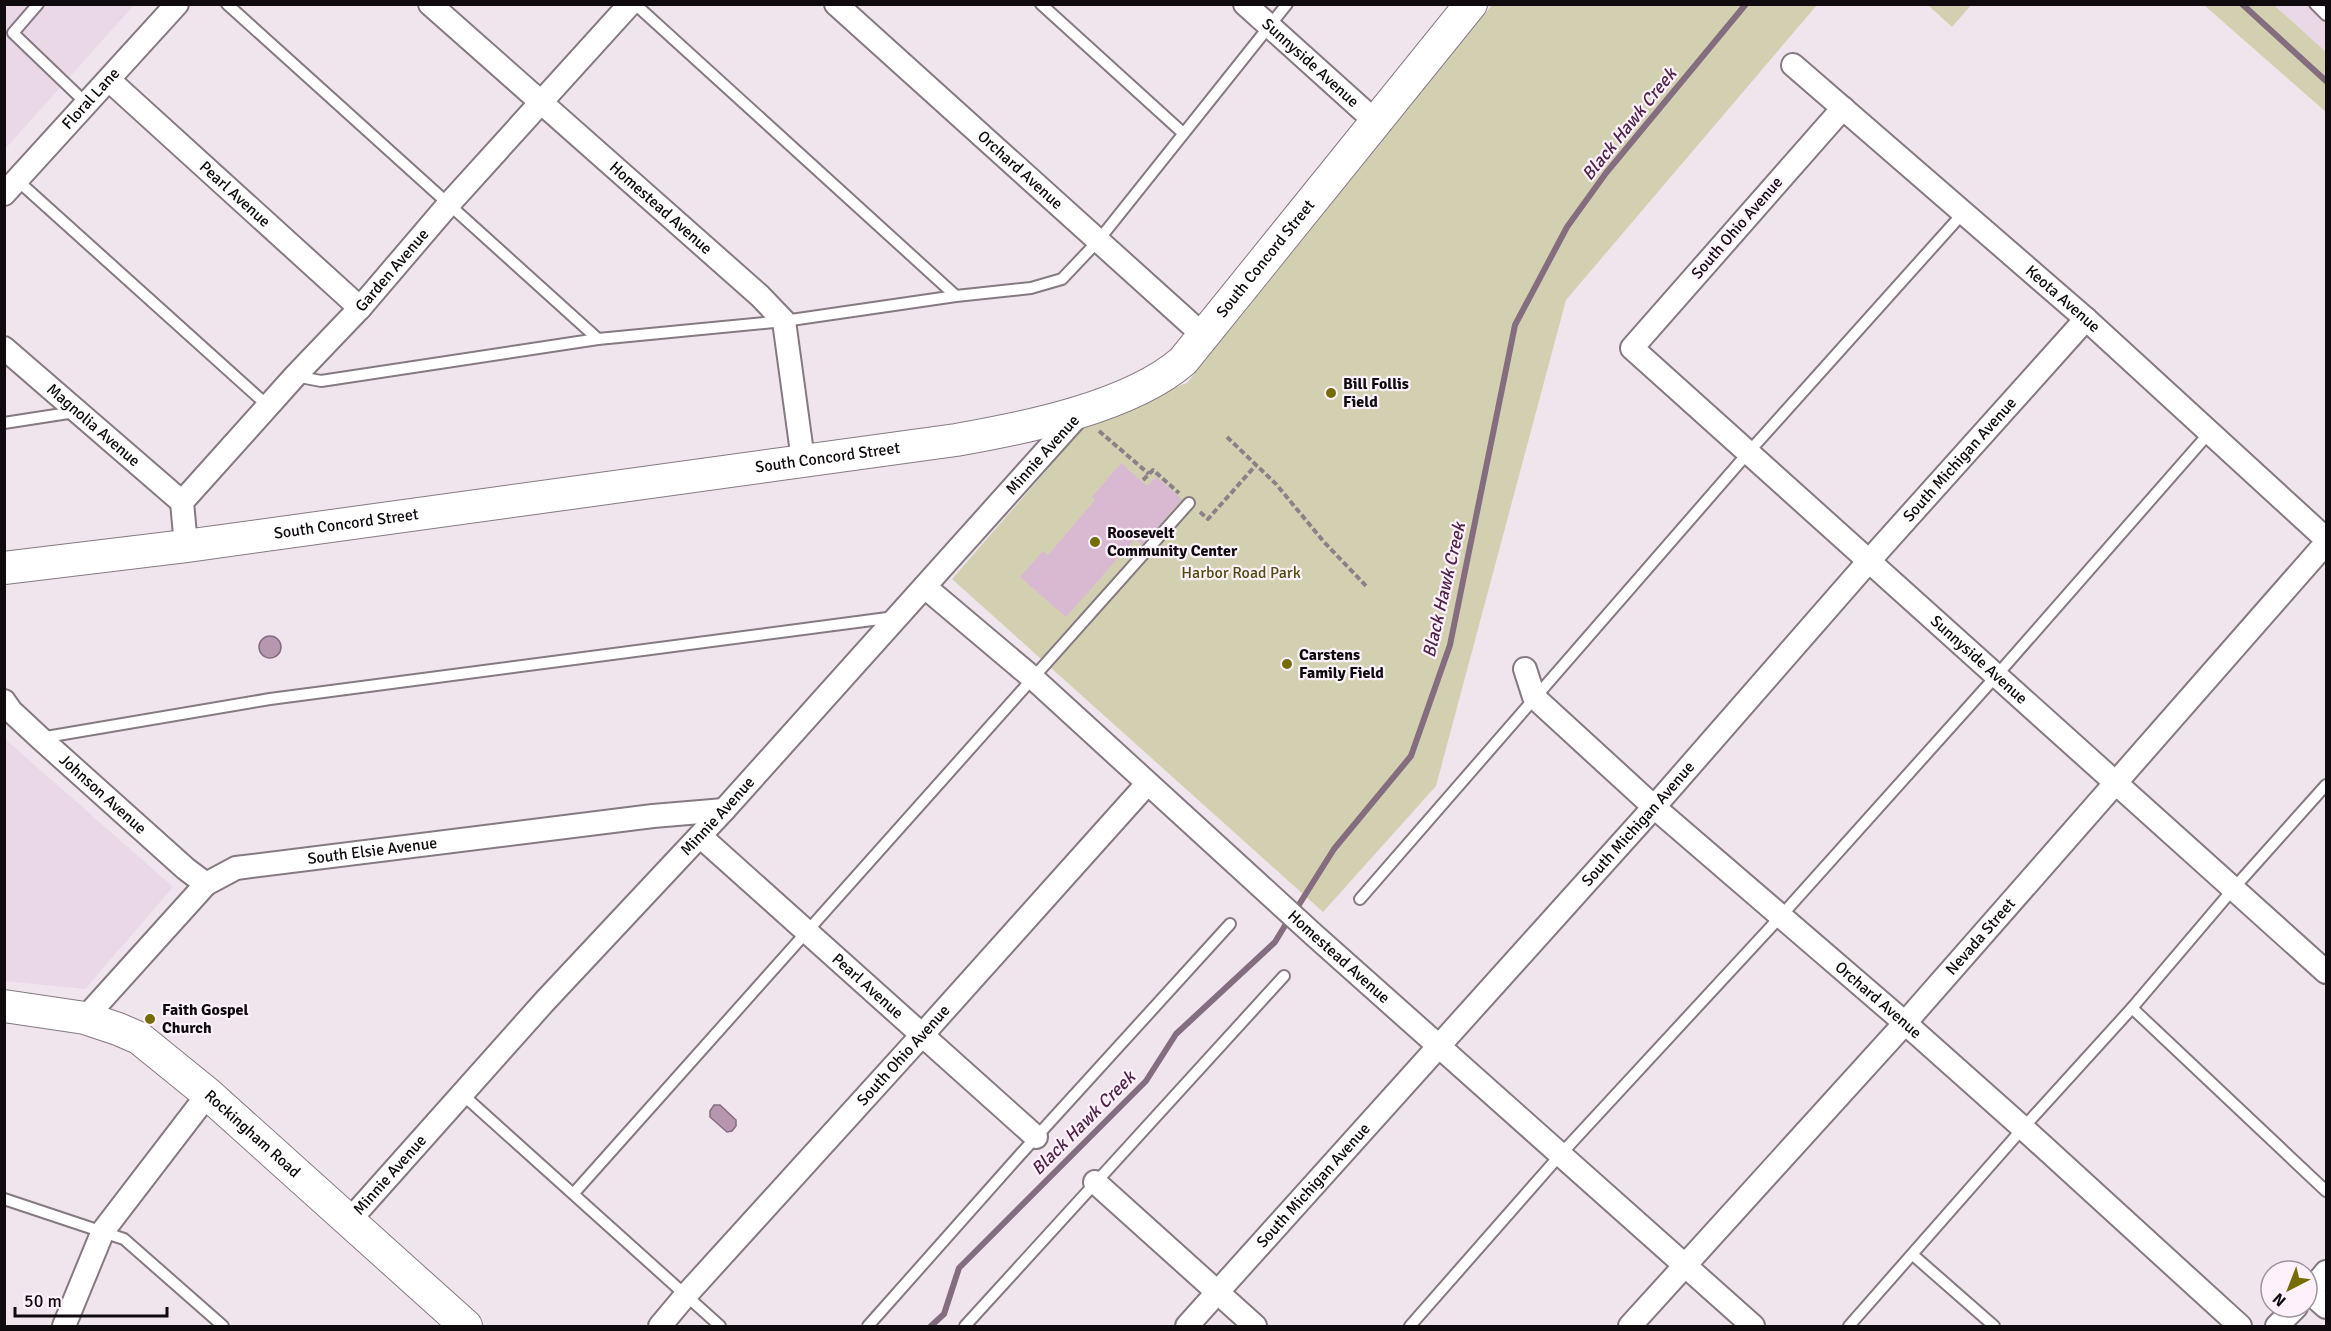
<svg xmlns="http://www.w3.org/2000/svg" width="2331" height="1331" viewBox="0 0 2331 1331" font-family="Signika,sans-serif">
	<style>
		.built { fill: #ebd8e6 }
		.green { fill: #d3d0b2 }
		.water { fill: #b697af; stroke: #846d7f; stroke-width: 1.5 }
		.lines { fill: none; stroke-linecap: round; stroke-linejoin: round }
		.stream { stroke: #846d7f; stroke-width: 6 }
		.building { fill: #d9b9d2 }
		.lane-casing { stroke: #857982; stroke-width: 14 }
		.street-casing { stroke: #857982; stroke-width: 26 }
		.secondary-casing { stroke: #857982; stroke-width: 34 }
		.path { stroke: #8a8288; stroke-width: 4; stroke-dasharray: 6 3; stroke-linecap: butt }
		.lane { stroke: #fff; stroke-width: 10 }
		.street { stroke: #fff; stroke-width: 22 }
		.secondary { stroke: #fff; stroke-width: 32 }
		.poi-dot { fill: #756c06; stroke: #fef1fb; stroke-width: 2 }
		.labels { text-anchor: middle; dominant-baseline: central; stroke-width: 4.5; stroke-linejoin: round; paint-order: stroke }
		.street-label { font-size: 16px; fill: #0e0a0e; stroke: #fef1fb }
		.poi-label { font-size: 16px; font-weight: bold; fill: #0e0a0e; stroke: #fef1fb; text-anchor: start }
		.park-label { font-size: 16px; fill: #514b0c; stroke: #fef1fb }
		.water-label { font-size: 18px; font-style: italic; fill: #4e2548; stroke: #fef1fb }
	</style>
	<rect width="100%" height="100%" fill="#f0e4ed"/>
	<!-- built -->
	<g class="built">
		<path d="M5,5h129l-129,144z"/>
		<path d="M2274,5h52v47z"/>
		<path d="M5,739l168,148 -88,102 -80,-8z"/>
	</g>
	<!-- green -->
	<g class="green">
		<path d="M1492,5h325l-251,295 -130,486 -113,126 -371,-333 140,-161 95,-35z"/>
		<path d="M1928,5h43l-19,22z"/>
		<path d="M2204,5h70l52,47v60z"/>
	</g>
	<!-- water -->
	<g class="water">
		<circle cx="270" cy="647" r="11"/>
		<path d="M714,1105h6l16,15v6l-4,5 -5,1 -17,-15v-6z"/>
	</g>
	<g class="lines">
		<!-- stream -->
		<g class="stream">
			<path d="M2242,4l84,77"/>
			<path d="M1295,911l39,-62 77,-93 39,-111 65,-320 52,-98 39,-54 140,-169"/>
			<path d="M931,1326l13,-12 15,-46 187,-187 30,-47 99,-92 14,-23"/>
		</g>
	</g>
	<!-- building -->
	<path class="building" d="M1121,463l26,23 9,-9 26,22 -40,46 -7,-6 -69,78 -46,-40 23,-26 5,4 47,-55 -3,-3z"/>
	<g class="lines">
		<!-- lane casing -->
		<g class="lane-casing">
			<g id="lane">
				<path d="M38,4l-25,29 74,71"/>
				<path d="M227,4l371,335"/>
				<path d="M635,4l321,292 75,-8 31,-9 36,-38 189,-237"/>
				<path d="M1041,4l142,129"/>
				<path d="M2315,4l11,11"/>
				<path d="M17,180l251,226"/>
				<path d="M295,376l26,5 277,-42 186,-18 172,-25"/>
				<path d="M4,423l71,-11"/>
				<path d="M40,738l230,-39 625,-82"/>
				<path d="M1360,899l387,-445 217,-242"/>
				<path d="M2132,1008l194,183"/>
				<path d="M462,1094l258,232"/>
				<path d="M574,1193l615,-690"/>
				<path d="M4,1199l120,40 99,87"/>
				<path d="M1913,1255l81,71"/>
				<path d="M868,1326l150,-169 212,-233"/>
				<path d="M965,1326l319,-350"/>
				<path d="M1410,1326l151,-172 220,-238 216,-241 213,-243"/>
				<path d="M1849,1326l174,-198 109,-120 102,-120 92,-103"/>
			</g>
		</g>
		<!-- street casing -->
		<g class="street-casing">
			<g id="street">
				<path id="s1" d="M430,4l330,292 24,25 19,139"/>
				<path id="s2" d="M836,4l368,332"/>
				<path id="s3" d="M1245,4l131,118"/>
				<path id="s4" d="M1793,65l293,254 240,220"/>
				<path id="s5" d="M109,80l251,228"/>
				<path id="s6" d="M1843,108l-211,240 694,624"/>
				<path id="s7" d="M4,194l173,-190"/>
				<path id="s8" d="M4,348l178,154"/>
				<path id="s9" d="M186,546l-4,-44 113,-126 65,-68 88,-103 182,-201"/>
				<path id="s10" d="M925,587l109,92 280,256 439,391"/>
				<path id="s11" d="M1525,669l9,28 120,110 251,216 118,105 217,198"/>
				<path id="s12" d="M4,701l7,10 29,27 146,131 20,15"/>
				<path id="s13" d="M700,836l336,301"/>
				<path id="s14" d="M85,1018l121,-134 30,-16 417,-52 71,-6"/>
				<path d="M1095,1182l160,144"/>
				<path id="s15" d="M348,1222l197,-221 179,-191 358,-399"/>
				<path d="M2309,1292l17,15"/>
				<path d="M2307,1295l19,-23"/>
				<path d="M64,1326l39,-95 105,-137"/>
				<path id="s16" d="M660,1326l26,-31 237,-261 224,-250"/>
				<path id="s17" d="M1187,1326l467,-519 214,-245 218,-243"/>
				<path id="s18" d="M1630,1326l275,-303 421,-480"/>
				<path d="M2277,1326l19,-19"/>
			</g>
		</g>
		<!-- secondary casing -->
		<g class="secondary-casing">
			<g id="secondary">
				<path id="s19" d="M4,568l182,-22 770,-106c69,-12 174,-33 227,-79l288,-357"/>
				<path id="s20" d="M4,1006l81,12 33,11 21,9 69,56 258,232"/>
			</g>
		</g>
		<!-- path -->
		<g class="path">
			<path d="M1099,431l50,43"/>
			<path d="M1227,437l49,47 48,58 44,46"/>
			<path d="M1143,480l10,-10 26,23"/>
			<path d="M1200,512l8,7 48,-54"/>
		</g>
		<!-- lane -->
		<use href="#lane" class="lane"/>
		<!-- street -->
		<use href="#street" class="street"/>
		<!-- secondary -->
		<use href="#secondary" class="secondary"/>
	</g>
	<!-- markers -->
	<g class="poi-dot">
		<circle cx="1331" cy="393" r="6"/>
		<circle cx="1095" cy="542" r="6"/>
		<circle cx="1287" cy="664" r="6"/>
		<circle cx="150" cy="1019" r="6"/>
	</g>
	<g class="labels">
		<!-- street labels -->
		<g class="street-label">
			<text stroke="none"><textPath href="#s3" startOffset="88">Sunnyside Avenue</textPath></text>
			<text stroke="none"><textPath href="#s7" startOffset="129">Floral Lane</textPath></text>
			<text stroke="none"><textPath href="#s2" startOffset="248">Orchard Avenue</textPath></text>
			<text stroke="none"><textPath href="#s5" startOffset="170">Pearl Avenue</textPath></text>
			<text stroke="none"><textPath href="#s1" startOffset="308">Homestead Avenue</textPath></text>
			<text transform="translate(1737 228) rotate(-49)">South Ohio Avenue</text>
			<text stroke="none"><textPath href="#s19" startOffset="1335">South Concord Street</textPath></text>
			<text stroke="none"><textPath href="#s9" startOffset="357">Garden Avenue</textPath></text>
			<text stroke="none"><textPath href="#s4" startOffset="357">Keota Avenue</textPath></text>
			<text stroke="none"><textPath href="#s8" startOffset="118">Magnolia Avenue</textPath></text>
			<text stroke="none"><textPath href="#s15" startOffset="1035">Minnie Avenue</textPath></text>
			<text stroke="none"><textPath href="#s19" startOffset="831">South Concord Street</textPath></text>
			<text stroke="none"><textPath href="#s17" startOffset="1161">South Michigan Avenue</textPath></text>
			<text stroke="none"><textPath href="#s19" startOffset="345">South Concord Street</textPath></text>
			<text stroke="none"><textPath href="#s6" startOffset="786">Sunnyside Avenue</textPath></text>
			<text stroke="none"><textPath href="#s12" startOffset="136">Johnson Avenue</textPath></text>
			<text stroke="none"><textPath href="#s15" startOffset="549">Minnie Avenue</textPath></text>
			<text stroke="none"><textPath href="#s17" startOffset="675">South Michigan Avenue</textPath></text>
			<text stroke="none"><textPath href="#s14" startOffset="352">South Elsie Avenue</textPath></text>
			<text stroke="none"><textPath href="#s18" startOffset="524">Nevada Street</textPath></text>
			<text stroke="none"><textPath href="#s10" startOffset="555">Homestead Avenue</textPath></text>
			<text stroke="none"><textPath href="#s13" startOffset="225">Pearl Avenue</textPath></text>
			<text stroke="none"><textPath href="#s11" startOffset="488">Orchard Avenue</textPath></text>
			<text stroke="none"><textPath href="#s16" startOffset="364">South Ohio Avenue</textPath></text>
			<text stroke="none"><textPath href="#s20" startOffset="288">Rockingham Road</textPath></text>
			<text stroke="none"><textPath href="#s15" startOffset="63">Minnie Avenue</textPath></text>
			<text stroke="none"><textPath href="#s17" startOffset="189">South Michigan Avenue</textPath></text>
		</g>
		<!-- poi labels -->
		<g class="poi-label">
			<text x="1343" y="384">Bill Follis<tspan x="1343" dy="18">Field</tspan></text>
			<text x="1107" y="533">Roosevelt<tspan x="1107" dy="18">Community Center</tspan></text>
			<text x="1299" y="655">Carstens<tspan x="1299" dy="18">Family Field</tspan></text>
			<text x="162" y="1010">Faith Gospel<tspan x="162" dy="18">Church</tspan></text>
		</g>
		<!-- park labels -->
		<g class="park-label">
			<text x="1241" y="573">Harbor Road Park</text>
		</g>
		<!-- water labels -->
		<g class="water-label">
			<text transform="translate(1629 124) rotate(-51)">Black Hawk Creek</text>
			<text transform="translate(1444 590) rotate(-77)">Black Hawk Creek</text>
			<text transform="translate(1083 1123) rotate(-45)">Black Hawk Creek</text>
		</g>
	</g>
	<!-- border -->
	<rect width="2331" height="1331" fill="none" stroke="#0e0a0e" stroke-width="12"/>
	<!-- north arrow -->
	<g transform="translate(2289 1289) rotate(222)"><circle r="28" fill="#fef1fb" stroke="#9e959c" stroke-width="1.5"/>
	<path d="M0-4.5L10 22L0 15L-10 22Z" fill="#756c06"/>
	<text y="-9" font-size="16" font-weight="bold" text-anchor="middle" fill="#0e0a0e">N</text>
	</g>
	<!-- scale -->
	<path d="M15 1307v9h152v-9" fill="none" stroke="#0e0a0e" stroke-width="3"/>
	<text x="24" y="1307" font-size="18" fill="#0e0a0e" stroke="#fef1fb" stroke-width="4.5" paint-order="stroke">50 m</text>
</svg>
